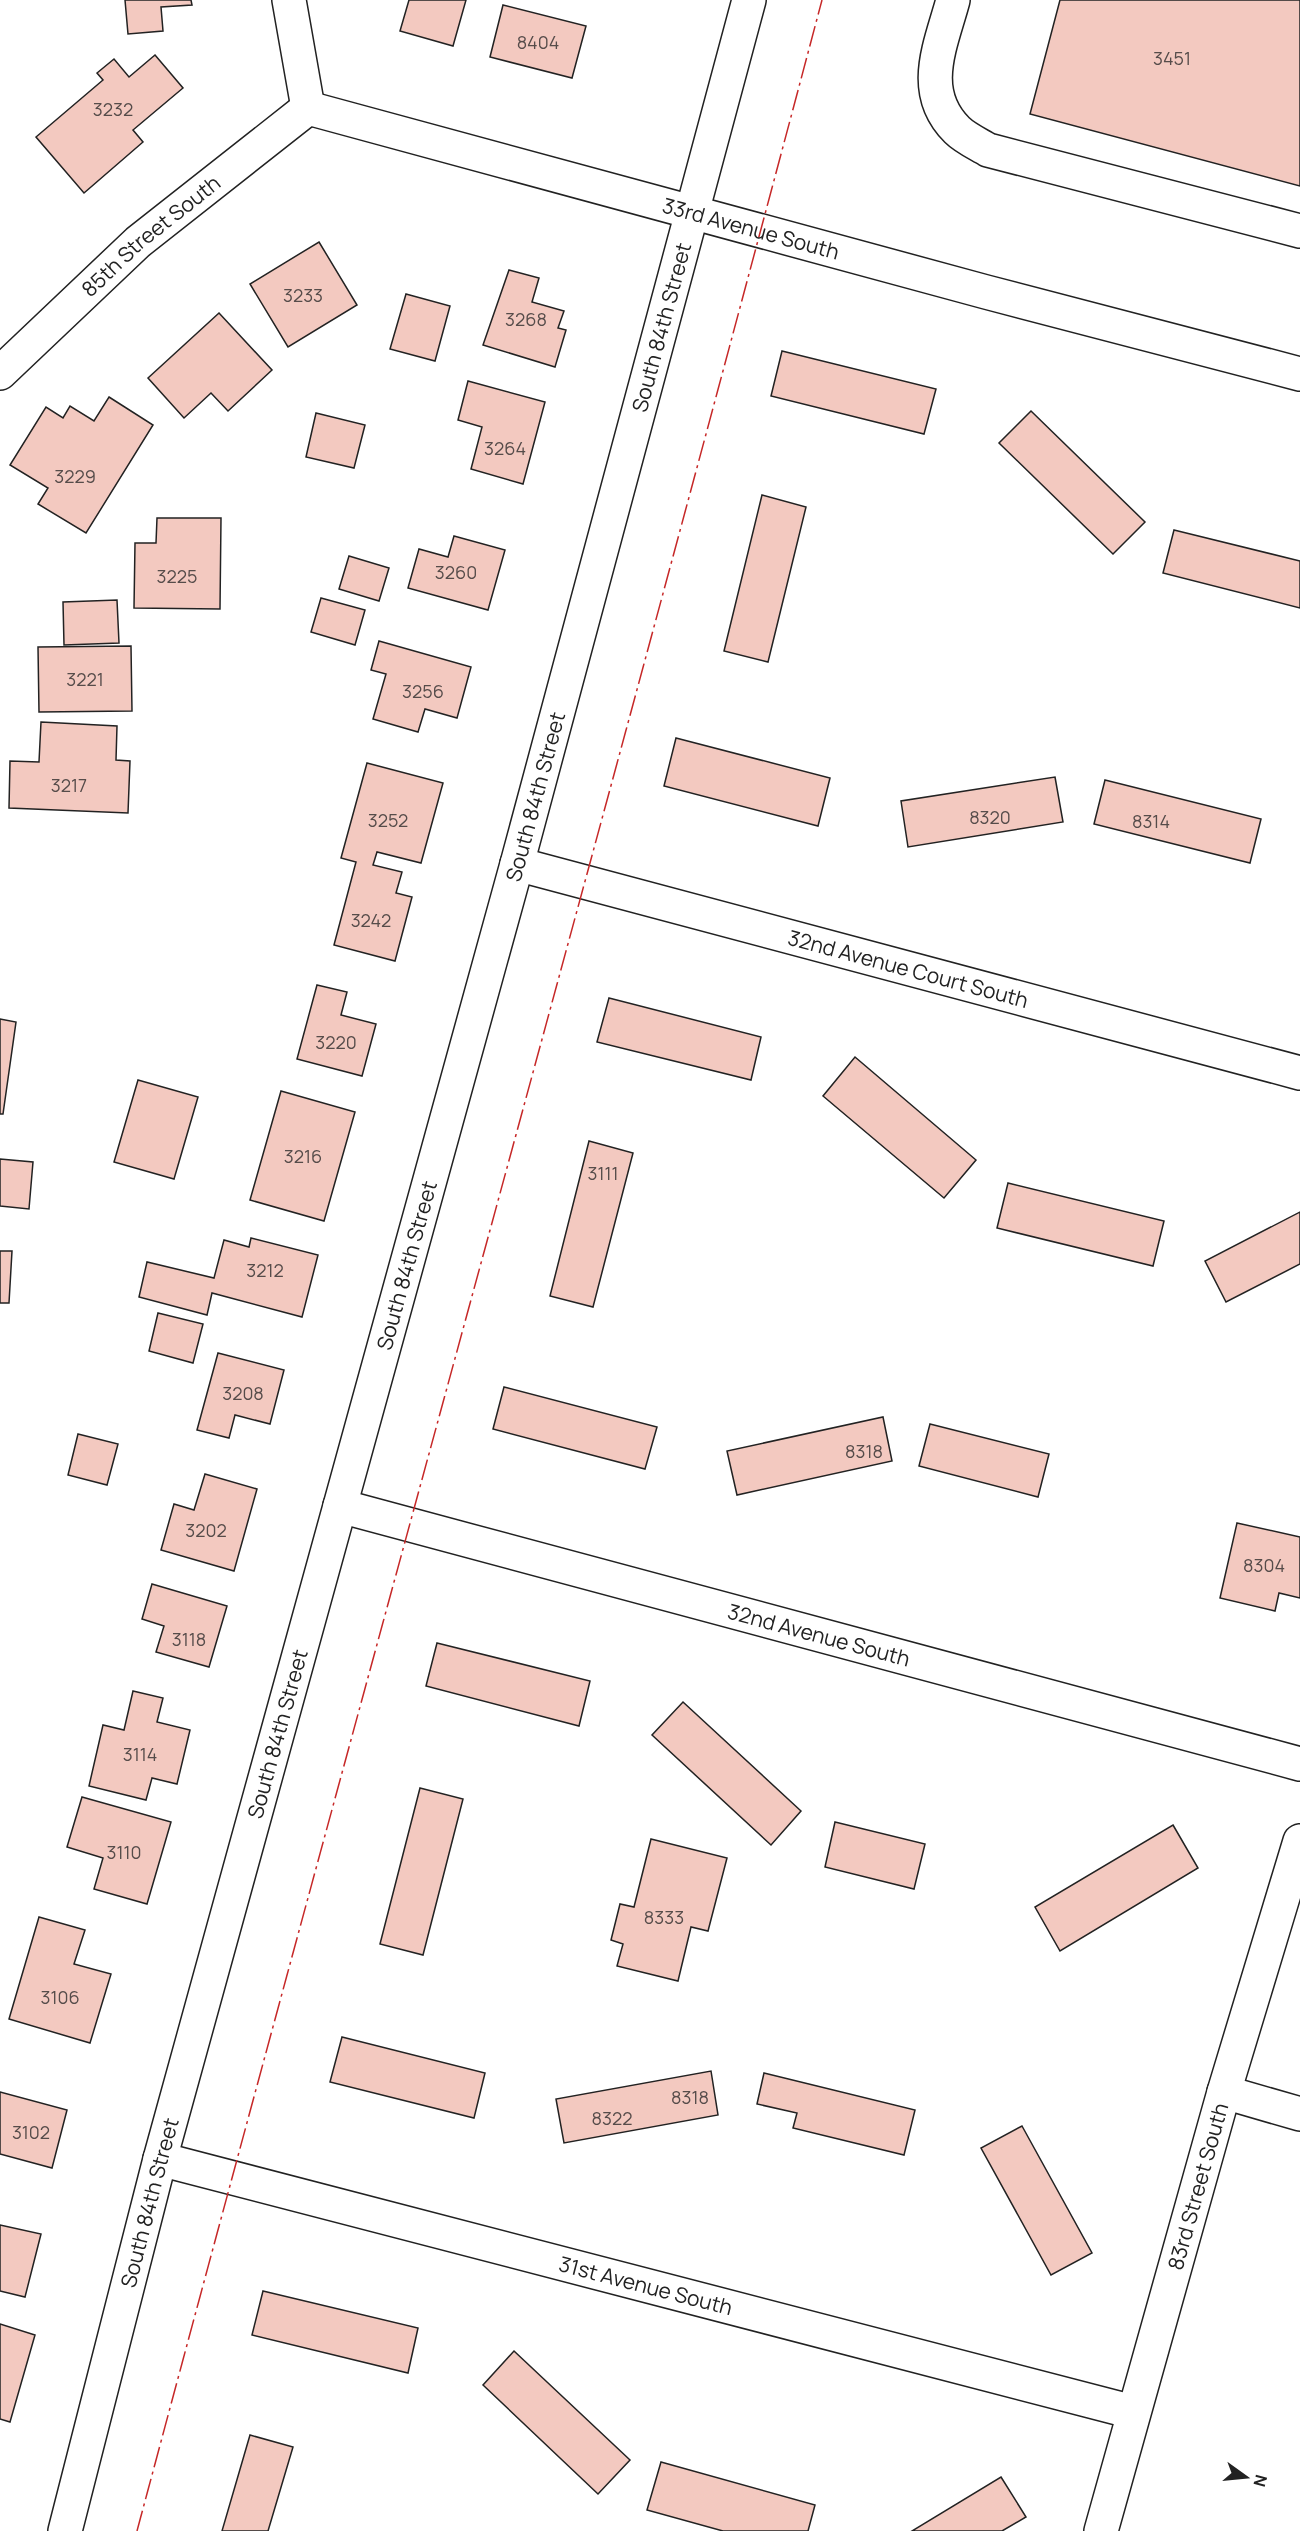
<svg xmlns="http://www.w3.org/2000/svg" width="1300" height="2531" viewBox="0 0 1300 2531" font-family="Manrope,sans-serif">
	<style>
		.building { fill: #f3c9c0; stroke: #222; stroke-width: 1.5 }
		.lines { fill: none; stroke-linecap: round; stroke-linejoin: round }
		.minor-casing { stroke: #222; stroke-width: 36 }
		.major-casing { stroke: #222; stroke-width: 36 }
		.minor { stroke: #fff; stroke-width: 33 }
		.major { stroke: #fff; stroke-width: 33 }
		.power { stroke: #c62828; stroke-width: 1.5; stroke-dasharray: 21 4.5 3 4.5; stroke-linecap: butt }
		.labels { text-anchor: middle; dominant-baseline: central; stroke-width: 4.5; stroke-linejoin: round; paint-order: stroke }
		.number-label { font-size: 18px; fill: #564c4a }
		.street-label { font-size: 21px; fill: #222; stroke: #fff }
	</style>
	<rect width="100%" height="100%" fill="#fff"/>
	<!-- building -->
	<g class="building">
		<path d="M125,0h66l1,5 -31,2 2,24 -35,3z"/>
		<path d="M409,0h57l-13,46 -53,-15z"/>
		<path d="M1060,0h240v186l-270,-72z"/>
		<path d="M503,5l83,21 -14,52 -82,-21z"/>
		<path d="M155,55l28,33 -50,42 10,12 -59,51 -48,-56 67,-57 -6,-7 17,-14 15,18z"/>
		<path d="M319,242l38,63 -69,42 -38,-63z"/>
		<path d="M509,270l30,8 -7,24 32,9 -6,17 8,2 -11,37 -72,-22z"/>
		<path d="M406,294l44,12 -15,55 -45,-12z"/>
		<path d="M219,313l53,57 -44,41 -17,-18 -27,25 -36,-40z"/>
		<path d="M782,351l154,38 -12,45 -153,-38z"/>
		<path d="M468,381l77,21 -22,82 -52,-15 11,-42 -24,-7z"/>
		<path d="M109,397l44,28 -67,108 -48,-29 10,-16 -38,-23 36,-58 17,11 7,-12 24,15z"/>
		<path d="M1031,411l114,111 -32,32 -114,-111z"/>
		<path d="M316,413l49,12 -11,43 -48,-11z"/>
		<path d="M762,495l44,12 -38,155 -44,-11z"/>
		<path d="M157,518h64l-1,91 -86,-1 1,-65h21z"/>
		<path d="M1174,530l126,31v47l-137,-35z"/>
		<path d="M454,536l51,14 -17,60 -80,-22 11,-39 29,8z"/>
		<path d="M349,556l40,12 -10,33 -40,-12z"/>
		<path d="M321,598l44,12 -10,35 -44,-13z"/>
		<path d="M117,600l2,43 -55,2 -1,-43z"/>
		<path d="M379,641l92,26 -14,51 -32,-9 -7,23 -45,-13 13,-45 -15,-4z"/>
		<path d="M131,646l1,65 -93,1 -1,-65z"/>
		<path d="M41,722l76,4 -1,34 14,1 -2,52 -119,-5 1,-47 29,1z"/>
		<path d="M676,738l154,40 -12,48 -154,-40z"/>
		<path d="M367,763l76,20 -22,80 -44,-11 -4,13 29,7 -6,21 16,4 -17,64 -61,-16 22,-83 -15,-4z"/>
		<path d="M1055,777l8,45 -155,25 -7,-46z"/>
		<path d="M1105,780l156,39 -11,44 -156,-39z"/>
		<path d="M317,985l30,7 -6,23 35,9 -14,52 -65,-17z"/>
		<path d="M609,998l152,39 -10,43 -154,-38z"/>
		<path d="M0,1019l16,3 -13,92h-3z"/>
		<path d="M855,1057l121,103 -32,38 -121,-102z"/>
		<path d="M138,1080l60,17 -24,82 -60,-17z"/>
		<path d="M281,1091l74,21 -31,109 -74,-21z"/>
		<path d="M589,1141l44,12 -40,154 -43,-11z"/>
		<path d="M0,1159l33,3 -4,47 -29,-3z"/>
		<path d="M1008,1183l156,38 -11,45 -156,-38z"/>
		<path d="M1300,1212v52l-74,38 -21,-41z"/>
		<path d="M251,1238l67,17 -16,62 -90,-24 -5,22 -68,-18 8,-35 67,16 10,-38 25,7z"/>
		<path d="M0,1251h12l-3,52h-9z"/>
		<path d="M158,1313l45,11 -10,39 -44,-12z"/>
		<path d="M218,1353l66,17 -14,54 -35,-9 -6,23 -32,-8z"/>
		<path d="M504,1387l153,40 -12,42 -152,-40z"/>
		<path d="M883,1417l9,44 -155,34 -10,-44z"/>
		<path d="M930,1424l119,30 -11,43 -119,-31z"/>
		<path d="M78,1434l40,10 -11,41 -39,-10z"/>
		<path d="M205,1474l52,15 -23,82 -73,-21 13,-46 20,6z"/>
		<path d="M1237,1523l63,14v61l-21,-5 -4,18 -55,-13z"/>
		<path d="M152,1584l75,22 -18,61 -53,-15 8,-26 -22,-7z"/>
		<path d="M437,1643l153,38 -11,45 -153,-40z"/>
		<path d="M133,1691l30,7 -6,24 33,8 -13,54 -25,-6 -6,22 -57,-14 14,-61 21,5z"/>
		<path d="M683,1702l118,109 -30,34 -119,-110z"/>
		<path d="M420,1788l43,11 -40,156 -43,-11z"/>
		<path d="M82,1797l89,25 -24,82 -53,-15 9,-31 -36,-11z"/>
		<path d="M835,1822l90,22 -11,45 -89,-22z"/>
		<path d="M1173,1825l25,43 -138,83 -25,-44z"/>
		<path d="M651,1839l76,19 -19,73 -17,-4 -13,54 -61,-15 6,-22 -12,-4 9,-36 14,3z"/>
		<path d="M39,1917l46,13 -11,34 37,10 -21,69 -81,-24z"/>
		<path d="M342,2037l143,36 -11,45 -144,-36z"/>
		<path d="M711,2071l7,44 -154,28 -8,-44z"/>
		<path d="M764,2073l151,37 -11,45 -111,-27 4,-15 -40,-9z"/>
		<path d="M0,2092l67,18 -15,58 -52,-14z"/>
		<path d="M1022,2126l70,127 -41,22 -70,-127z"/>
		<path d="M0,2225l41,9 -16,63 -25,-6z"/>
		<path d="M263,2291l155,37 -10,45 -156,-38z"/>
		<path d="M0,2324l35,11 -25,87 -10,-3z"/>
		<path d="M514,2351l116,109 -32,34 -115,-109z"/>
		<path d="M250,2435l43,12 -25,84h-46z"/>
		<path d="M661,2462l154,43 -7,26h-85l-76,-21z"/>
		<path d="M1001,2477l25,40 -24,14h-90z"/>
	</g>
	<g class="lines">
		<!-- minor casing -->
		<g class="minor-casing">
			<g id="minor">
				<path d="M289,0l19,108"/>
				<path d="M953,0c-12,45 -35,91 4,130 8,8 21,14 31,20l312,81"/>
				<path id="s1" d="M308,108l678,184 314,82"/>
				<path id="s2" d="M0,373l138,-131 170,-134"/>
				<path id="s3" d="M517,864l783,209"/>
				<path id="s4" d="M340,1506l960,258"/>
				<path d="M1224,2092l76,22"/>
				<path id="s5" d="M160,2159l973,253"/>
				<path id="s6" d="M1101,2531l123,-439 76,-251"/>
			</g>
		</g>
		<!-- major casing -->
		<g class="major-casing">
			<g id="major">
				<path id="s7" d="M65,2531l95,-372 357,-1295 232,-864"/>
			</g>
		</g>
		<!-- minor -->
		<use href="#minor" class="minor"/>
		<!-- major -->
		<use href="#major" class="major"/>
		<!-- power -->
		<path class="power" d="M137,2531c226,-844 461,-1686 685,-2531"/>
	</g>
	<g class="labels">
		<!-- number labels -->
		<g class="number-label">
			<text x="538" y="42">8404</text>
			<text x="1172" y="58">3451</text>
			<text x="113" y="109">3232</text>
			<text x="303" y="295">3233</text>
			<text x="526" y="319">3268</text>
			<text x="505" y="448">3264</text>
			<text x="75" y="476">3229</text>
			<text x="456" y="572">3260</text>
			<text x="177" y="576">3225</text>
			<text x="85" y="679">3221</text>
			<text x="423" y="691">3256</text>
			<text x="69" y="785">3217</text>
			<text x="990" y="817">8320</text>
			<text x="388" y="820">3252</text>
			<text x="1151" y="821">8314</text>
			<text x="371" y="920">3242</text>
			<text x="336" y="1042">3220</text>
			<text x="303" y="1156">3216</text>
			<text x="603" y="1173">3111</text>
			<text x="265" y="1270">3212</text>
			<text x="243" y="1393">3208</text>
			<text x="864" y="1451">8318</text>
			<text x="206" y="1530">3202</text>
			<text x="1264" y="1565">8304</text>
			<text x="189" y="1639">3118</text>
			<text x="140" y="1754">3114</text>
			<text x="124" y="1852">3110</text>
			<text x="664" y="1917">8333</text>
			<text x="60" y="1997">3106</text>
			<text x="690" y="2097">8318</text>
			<text x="612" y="2118">8322</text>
			<text x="31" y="2132">3102</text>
		</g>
		<!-- street labels -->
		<g class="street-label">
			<text stroke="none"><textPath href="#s1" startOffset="459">33rd Avenue South</textPath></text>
			<text stroke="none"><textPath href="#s2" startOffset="204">85th Street South</textPath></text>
			<text stroke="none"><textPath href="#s7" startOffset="2283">South 84th Street</textPath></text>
			<text stroke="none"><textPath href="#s7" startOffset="1797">South 84th Street</textPath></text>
			<text stroke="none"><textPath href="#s3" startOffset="405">32nd Avenue Court South</textPath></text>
			<text stroke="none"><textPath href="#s7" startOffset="1311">South 84th Street</textPath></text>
			<text stroke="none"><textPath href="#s4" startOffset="496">32nd Avenue South</textPath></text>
			<text stroke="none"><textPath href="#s7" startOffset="825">South 84th Street</textPath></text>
			<text stroke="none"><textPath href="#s6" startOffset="358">83rd Street South</textPath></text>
			<text stroke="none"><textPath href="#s7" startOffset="339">South 84th Street</textPath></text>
			<text stroke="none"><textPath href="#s5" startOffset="502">31st Avenue South</textPath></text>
		</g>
	</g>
	<!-- north arrow -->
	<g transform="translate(1246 2477) rotate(105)" stroke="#ffffff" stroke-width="4.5" paint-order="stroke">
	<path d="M0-4.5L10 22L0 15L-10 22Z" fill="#222222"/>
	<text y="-9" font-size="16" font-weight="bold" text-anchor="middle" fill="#222222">N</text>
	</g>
</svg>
